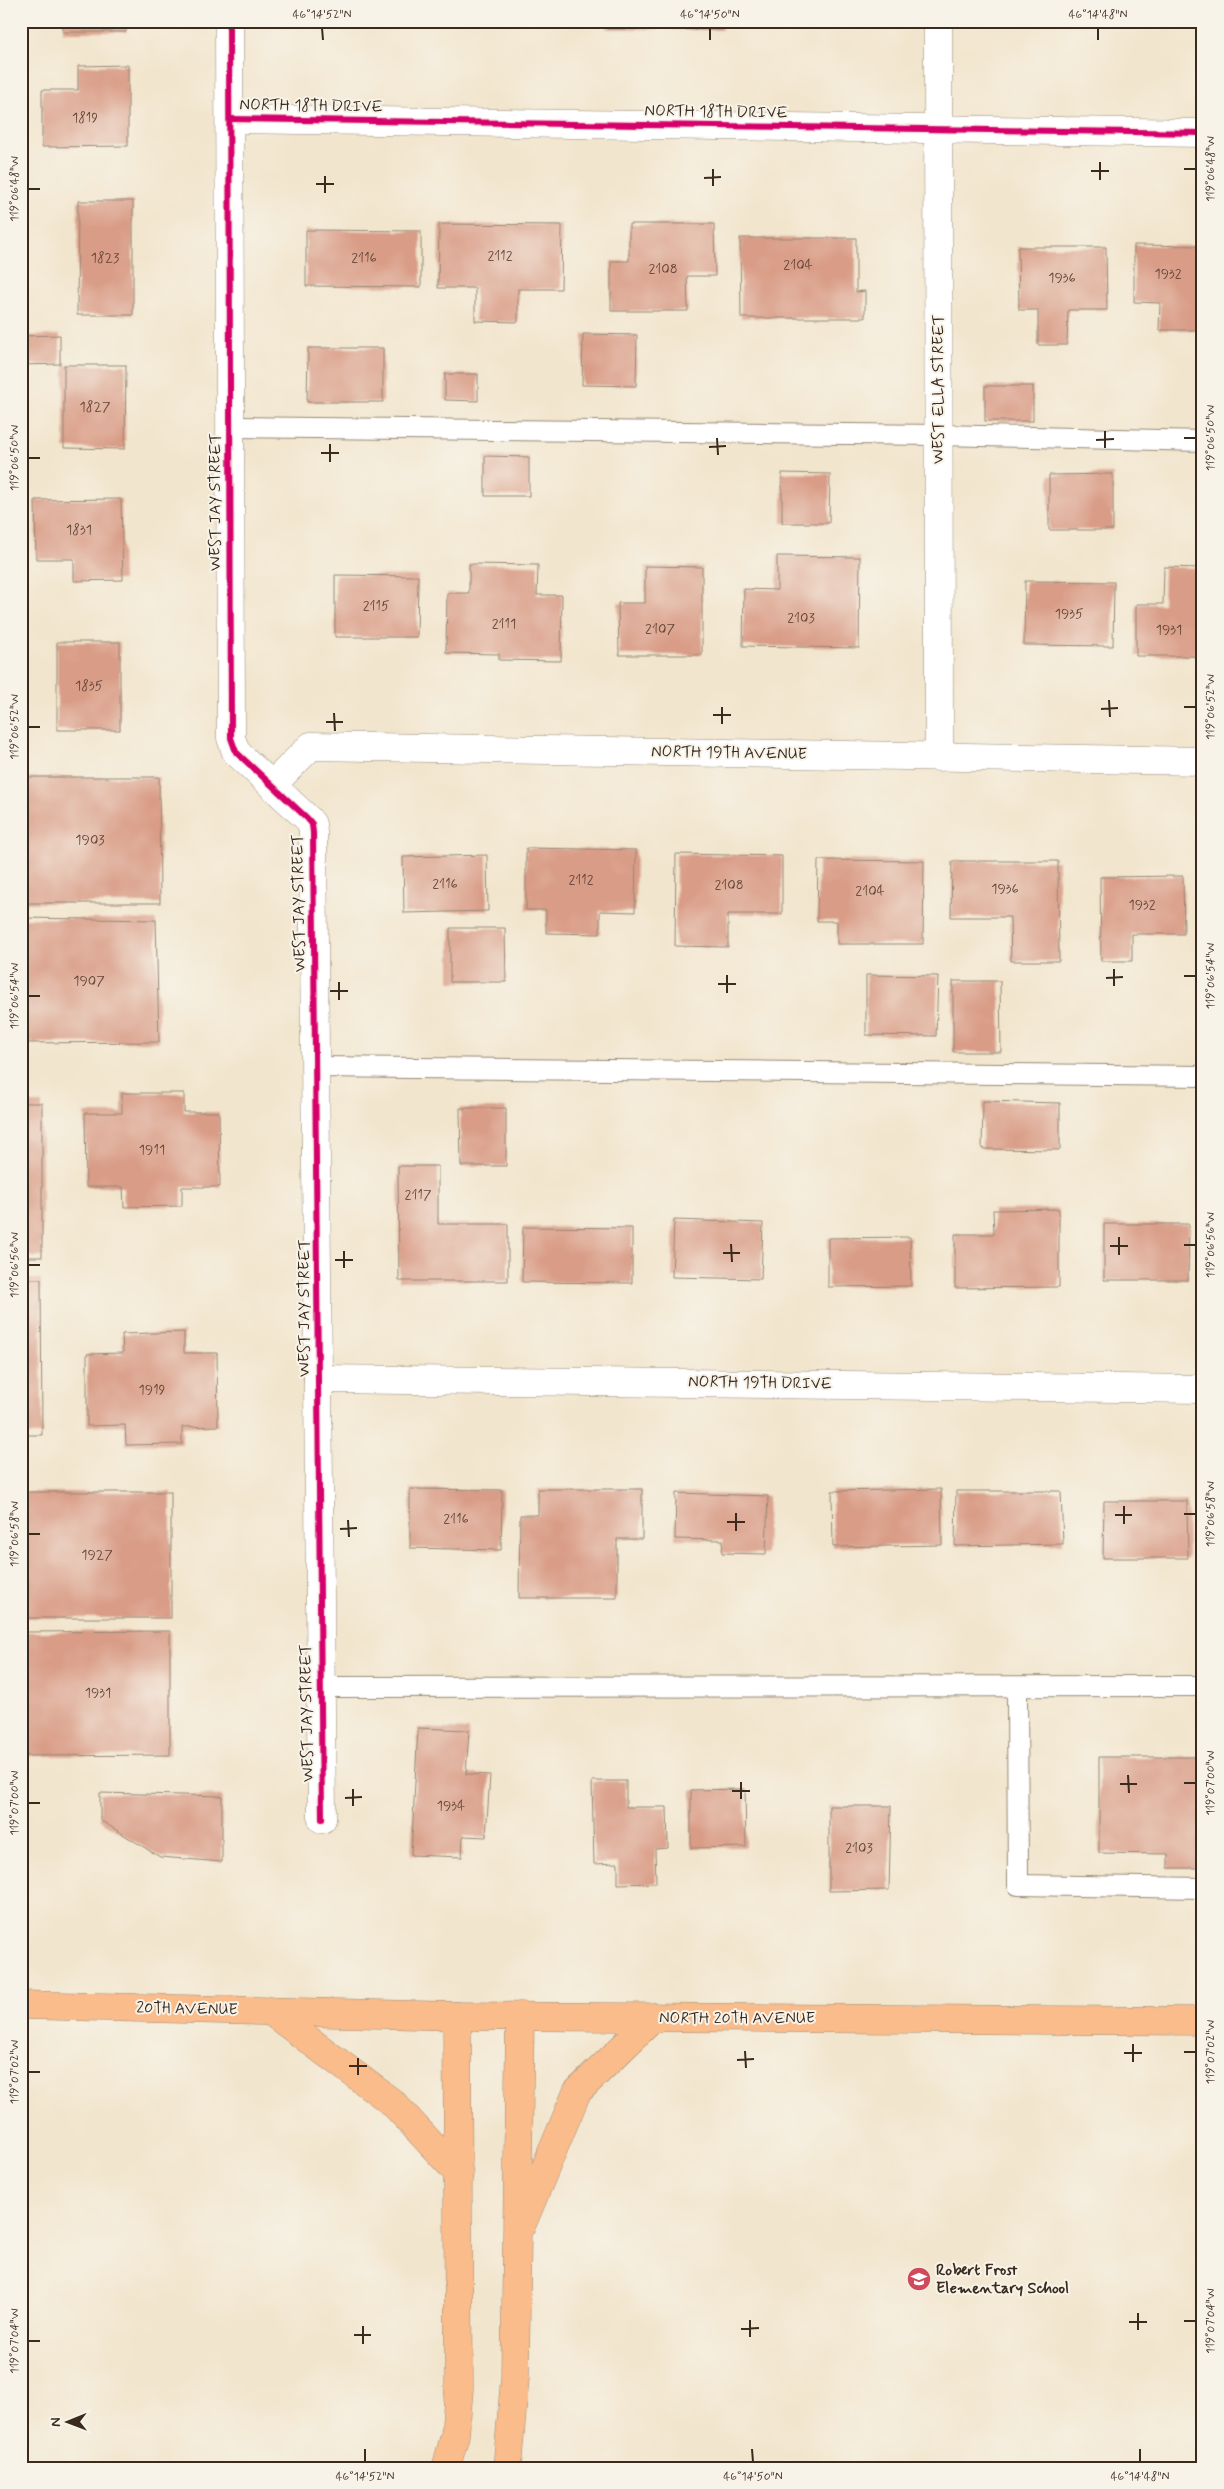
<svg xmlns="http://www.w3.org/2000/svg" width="1224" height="2489" viewBox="0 0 1224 2489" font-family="Mynerve,sans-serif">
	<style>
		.building { fill: #d99c86 }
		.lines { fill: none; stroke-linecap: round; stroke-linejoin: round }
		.lane-casing { stroke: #968876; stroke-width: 22 }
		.street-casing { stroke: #968876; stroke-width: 29 }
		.primary-casing { stroke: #968876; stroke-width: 29 }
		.highway-casing { stroke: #968876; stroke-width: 29 }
		.lane { stroke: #fff; stroke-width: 20 }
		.street { stroke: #fff; stroke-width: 28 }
		.primary { stroke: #fabc8b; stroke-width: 28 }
		.highway { stroke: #fabc8b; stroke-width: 28 }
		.cycleway-casing { stroke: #f7f3e8; stroke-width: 9 }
		.cycleway { stroke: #d6006c; stroke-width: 6 }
		.ticks { fill: none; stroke: #3b2a1e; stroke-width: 2 }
		.labels { text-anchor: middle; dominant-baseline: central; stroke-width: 4; stroke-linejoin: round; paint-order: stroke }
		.number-label { font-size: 14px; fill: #624638 }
		.street-label { font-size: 16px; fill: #3b2a1e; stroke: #f7f3e8 }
		.poi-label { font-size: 16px; font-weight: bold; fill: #3b2a1e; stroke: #f7f3e8; text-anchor: start }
		.neatline { fill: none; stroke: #3b2a1e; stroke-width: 2 }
		.ticks-label { font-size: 12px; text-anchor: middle; fill: #3b2a1e }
	</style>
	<rect width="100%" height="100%" fill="#f7f3e8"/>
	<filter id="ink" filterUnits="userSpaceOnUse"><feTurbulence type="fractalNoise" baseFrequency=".02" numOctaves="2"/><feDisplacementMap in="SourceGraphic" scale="10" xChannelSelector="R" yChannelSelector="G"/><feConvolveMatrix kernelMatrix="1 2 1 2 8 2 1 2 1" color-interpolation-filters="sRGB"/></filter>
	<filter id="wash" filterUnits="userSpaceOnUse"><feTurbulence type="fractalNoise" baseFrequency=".0096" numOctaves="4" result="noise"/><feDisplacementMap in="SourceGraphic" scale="20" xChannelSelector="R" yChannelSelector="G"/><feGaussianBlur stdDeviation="1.12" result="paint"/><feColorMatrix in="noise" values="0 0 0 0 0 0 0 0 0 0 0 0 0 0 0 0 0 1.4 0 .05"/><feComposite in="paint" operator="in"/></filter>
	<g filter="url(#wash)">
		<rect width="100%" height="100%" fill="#f2e5cd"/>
		<g id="blocks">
			<!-- building -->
			<g class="building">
				<rect x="63" y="21" width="63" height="11"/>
				<path d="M607,21h115v9l-115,-1z"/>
				<path d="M128,65v81l-86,1v-57h36v-24z"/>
				<path d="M78,201h55v114h-56z"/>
				<path d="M439,224l123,1 -1,64h-43v33l-43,-1v-33h-37z"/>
				<path d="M629,224h85l1,52h-28l1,35h-77v-50h18z"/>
				<path d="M306,230l115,1v56l-115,-1z"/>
				<path d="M740,238h116v54l9,-1v27h-124z"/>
				<path d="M1134,245l69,1v84h-44l1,-27 -26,-1z"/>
				<path d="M1018,247h88l1,63h-39l-1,35h-29v-35h-19z"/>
				<path d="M583,334l54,1 -1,51 -54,-1z"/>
				<path d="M60,335v29l-39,1v-29z"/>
				<path d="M308,348h75v54h-76z"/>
				<path d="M64,365h62l-1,84 -61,-1z"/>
				<path d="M445,374h33v27l-33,-1z"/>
				<rect x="985" y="386" width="48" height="35"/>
				<path d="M485,456l44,1v39h-44z"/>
				<path d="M782,473l48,1 -1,49h-47z"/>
				<path d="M1113,474v56h-64v-55z"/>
				<path d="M121,499l2,81 -49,1v-22h-38l-1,-59z"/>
				<path d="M777,556l83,1 -1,91 -116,-2 1,-57 33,1z"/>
				<path d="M469,564l69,1 -1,30h25l-1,66 -62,-1v-6l-53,-1 1,-60h22z"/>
				<path d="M645,566l57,1v88h-83l-1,-52h27z"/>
				<path d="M1164,567l39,1v88h-67v-52h27z"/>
				<path d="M335,575l83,1 -1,61h-82z"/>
				<path d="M1025,581l89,1 -1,64 -89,-1z"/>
				<rect x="57" y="642" width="63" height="88"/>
				<path d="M21,777h138l1,126h-139z"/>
				<path d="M526,848l110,2 -1,62 -35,-1v23l-54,-1v-23h-20z"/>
				<path d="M676,854l106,2v58h-54v33l-53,-1z"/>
				<path d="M487,855l1,56 -84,2 -1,-56z"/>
				<path d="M818,860l106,1 -1,83h-86v-23h-20z"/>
				<path d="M952,861h106l1,100h-48l-1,-44h-59z"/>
				<path d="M1183,876l1,58h-52v27h-31l-1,-84z"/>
				<path d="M1197,876h6v80l-4,1z"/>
				<path d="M21,918l135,2 3,122 -138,1z"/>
				<path d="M450,928h55l1,54h-56z"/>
				<path d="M866,975l72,1 -2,60 -70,-1z"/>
				<path d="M953,981h47l1,71h-48z"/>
				<path d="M122,1093h62v19h35l1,75h-38v19l-58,1 -1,-20h-37l-1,-74h37z"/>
				<path d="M983,1101l77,2v47l-78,-1z"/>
				<rect x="21" y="1103" width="21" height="154"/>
				<path d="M460,1108h46v58h-45z"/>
				<path d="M398,1166h40v58h70v57h-109z"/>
				<path d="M1059,1209v78l-104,1v-54h39l-1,-24z"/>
				<path d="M674,1220l89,3 -2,56 -89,-2z"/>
				<path d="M1104,1224h85l-1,56h-84z"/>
				<path d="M523,1227l109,1v55l-110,-1z"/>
				<path d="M910,1237l1,49 -83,1v-49z"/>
				<path d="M21,1279h20l1,156h-21z"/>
				<path d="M184,1332v21h33l1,73 -36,1v17l-56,1 -1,-20 -38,1v-72l36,-1 -1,-19z"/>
				<path d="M410,1489l92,1 -1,60 -91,-2z"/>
				<path d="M538,1489h104v50h-25v59h-98l1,-83h18z"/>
				<path d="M941,1489l1,56 -109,2 -1,-56z"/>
				<path d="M956,1491h105l2,53 -108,2z"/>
				<rect x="24" y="1492" width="147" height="126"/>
				<path d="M676,1493l92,3 -2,58 -44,-1 1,-13 -48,-1z"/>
				<path d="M1104,1501h83l1,57h-85z"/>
				<rect x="1198" y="1507" width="5" height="84"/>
				<path d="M170,1631v124l-144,1 -1,-124z"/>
				<path d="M418,1728l51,2 -3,44 24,1 -4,62 -23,-1 -1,21 -51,-2z"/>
				<path d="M1099,1757h104v111h-35v-14l-69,-1z"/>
				<path d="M592,1781h34v26h41l1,41 -13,1 1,34 -38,1v-21l-24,1z"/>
				<path d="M745,1789l1,58 -55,1v-58z"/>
				<path d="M100,1793l122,3v66l-62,-5 -60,-37z"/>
				<path d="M829,1806h62l-2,84 -60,1z"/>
			</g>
		</g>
	</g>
	<g filter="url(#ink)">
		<use href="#blocks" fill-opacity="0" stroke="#968876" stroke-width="1"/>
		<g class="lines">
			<!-- lane casing -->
			<g class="lane-casing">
				<g id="lane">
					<path d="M229,427l710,8 264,6"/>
					<path d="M315,1067l888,9"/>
					<path d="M321,1687l882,-1"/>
					<path d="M1017,1687l1,198 185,3"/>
				</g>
			</g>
			<!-- street casing -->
			<g class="street-casing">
				<g id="street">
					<path d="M229,21l2,717 5,14 71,66 5,6 1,9 9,986"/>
					<path d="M938,21l1,736"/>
					<path d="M230,119l973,14"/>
					<path d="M272,785l39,-39 892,15"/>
					<path d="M318,1379l885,10"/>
				</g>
			</g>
			<!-- primary casing -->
			<g class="primary-casing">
				<path id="primary" d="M21,2005l436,11 746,5"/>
			</g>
			<!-- highway casing -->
			<g class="highway-casing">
				<g id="highway">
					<path d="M270,2011l123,92 66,71"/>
					<path d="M522,2224l55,-132 77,-75"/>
					<path d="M446,2468l9,-33 4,-46 -2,-373"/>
					<path d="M507,2468l8,-90 5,-362"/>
				</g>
			</g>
			<!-- lane -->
			<use href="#lane" class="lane"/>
			<!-- street -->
			<use href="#street" class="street"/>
			<!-- primary -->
			<use href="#primary" class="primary"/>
			<!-- highway -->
			<use href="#highway" class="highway"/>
			<!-- cycleway casing -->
			<g class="cycleway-casing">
				<g id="cycleway">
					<path d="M229,21l2,717 5,14 71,66 5,6 1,9 9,986"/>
					<path d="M230,119l973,14"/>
				</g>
			</g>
			<!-- cycleway -->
			<use href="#cycleway" class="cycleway"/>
		</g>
	</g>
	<!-- ticks -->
	<path class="ticks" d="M322,28l1,12M710,28v12M1098,28v12M1100,162v18M713,169v17M1184,169h12M1091,171h18M325,176v17M704,178l17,-1M316,184h18M28,189h12M1105,431v17M717,438l1,17M1184,438h12M1096,440l18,-1M330,444v18M709,447l17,-1M321,453h18M28,458h12M1109,700l1,17M722,707v17M1184,707h12M1101,709l17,-1M334,713l1,18M713,715h18M326,722h17M28,727h12M1114,969v17M727,975v18M1184,976h12M1106,978l17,-1M339,982v18M718,984h18M330,991h18M28,996h12M1119,1237v18M731,1244l1,18M1184,1245h12M1110,1246h18M344,1251v17M723,1253h17M335,1260h18M28,1265h12M1124,1506v18M736,1513v18M1184,1514h12M1115,1515h17M348,1520l1,17M727,1522h18M340,1529l17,-1M28,1534h12M1128,1775l1,18M741,1782v17M1184,1783h12M1120,1784h17M353,1789v17M732,1791h18M345,1798l17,-1M28,1803h12M1133,2044v18M745,2051l1,17M1184,2052h12M1124,2053h18M358,2058v17M737,2060l17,-1M349,2066h18M28,2072h12M1138,2313v17M750,2320v17M1184,2321h12M1129,2322h18M363,2326v18M741,2329l18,-1M354,2335h17M28,2341h12M365,2449v13M752,2449l1,13M1140,2449v13"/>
	<!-- icons -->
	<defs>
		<g id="school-disc" transform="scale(1.25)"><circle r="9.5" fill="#d1495b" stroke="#f7f3e8"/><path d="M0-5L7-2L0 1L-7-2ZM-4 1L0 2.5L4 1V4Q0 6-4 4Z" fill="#fff"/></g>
	</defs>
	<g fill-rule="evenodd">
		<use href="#school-disc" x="919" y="2279"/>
	</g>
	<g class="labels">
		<!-- number labels -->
		<g class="number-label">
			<text x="85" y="118">1819</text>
			<text x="500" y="256">2112</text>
			<text x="105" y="258">1823</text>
			<text x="364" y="258">2116</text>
			<text x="798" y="265">2104</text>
			<text x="663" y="269">2108</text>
			<text x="1168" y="274">1932</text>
			<text x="1062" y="278">1936</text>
			<text x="95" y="407">1827</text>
			<text x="79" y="530">1831</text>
			<text x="376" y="606">2115</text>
			<text x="1069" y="614">1935</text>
			<text x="801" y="618">2103</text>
			<text x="504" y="624">2111</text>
			<text x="660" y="629">2107</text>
			<text x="1169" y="630">1931</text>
			<text x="89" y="686">1835</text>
			<text x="90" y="840">1903</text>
			<text x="581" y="880">2112</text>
			<text x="445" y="884">2116</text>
			<text x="729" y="885">2108</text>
			<text x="1005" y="889">1936</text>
			<text x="870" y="891">2104</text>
			<text x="1142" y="905">1932</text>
			<text x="89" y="981">1907</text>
			<text x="152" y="1150">1911</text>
			<text x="418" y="1195">2117</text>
			<text x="152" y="1390">1919</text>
			<text x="456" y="1519">2116</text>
			<text x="97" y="1555">1927</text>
			<text x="98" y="1693">1931</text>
			<text x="451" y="1806">1934</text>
			<text x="859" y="1848">2103</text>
		</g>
		<!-- street labels -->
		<g class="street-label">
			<text transform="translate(311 106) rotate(1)">NORTH 18TH DRIVE</text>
			<text transform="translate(716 112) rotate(1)">NORTH 18TH DRIVE</text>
			<text transform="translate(938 389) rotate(-90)">WEST ELLA STREET</text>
			<text transform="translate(215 502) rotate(-90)">WEST JAY STREET</text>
			<text transform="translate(729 753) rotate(1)">NORTH 19TH AVENUE</text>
			<text transform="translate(299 903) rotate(-91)">WEST JAY STREET</text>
			<text transform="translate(304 1308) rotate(-90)">WEST JAY STREET</text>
			<text transform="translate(760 1383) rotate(1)">NORTH 19TH DRIVE</text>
			<text transform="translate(307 1713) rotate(-91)">WEST JAY STREET</text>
			<text transform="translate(187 2009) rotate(1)">20TH AVENUE</text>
			<text x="737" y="2018">NORTH 20TH AVENUE</text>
		</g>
		<!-- poi labels -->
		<g class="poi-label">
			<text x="936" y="2270">Robert Frost<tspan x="936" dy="18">Elementary School</tspan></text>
		</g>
	</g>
	<!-- margin -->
	<rect width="1224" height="2489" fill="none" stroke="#f7f3e8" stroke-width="55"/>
	<!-- north arrow -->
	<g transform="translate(68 2422) rotate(269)" stroke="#f7f3e8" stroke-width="4" paint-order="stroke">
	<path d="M0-4L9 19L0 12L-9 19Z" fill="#3b2a1e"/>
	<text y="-8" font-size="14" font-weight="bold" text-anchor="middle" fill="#3b2a1e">N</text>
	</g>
	<rect x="28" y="28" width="1168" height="2434" class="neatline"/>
	<g class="ticks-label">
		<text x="322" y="18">46°14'52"N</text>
		<text x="710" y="18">46°14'50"N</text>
		<text x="1098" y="18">46°14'48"N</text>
		<text transform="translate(1210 169) rotate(-90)" y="4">119°06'48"W</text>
		<text transform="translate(14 189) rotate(-90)" y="4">119°06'48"W</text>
		<text transform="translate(1210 438) rotate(-90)" y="4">119°06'50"W</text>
		<text transform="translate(14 458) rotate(-90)" y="4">119°06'50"W</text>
		<text transform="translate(1210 707) rotate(-90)" y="4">119°06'52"W</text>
		<text transform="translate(14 727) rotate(-90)" y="4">119°06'52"W</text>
		<text transform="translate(1210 976) rotate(-90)" y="4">119°06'54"W</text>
		<text transform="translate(14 996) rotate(-90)" y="4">119°06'54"W</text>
		<text transform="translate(1210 1245) rotate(-90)" y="4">119°06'56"W</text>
		<text transform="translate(14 1265) rotate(-90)" y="4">119°06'56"W</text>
		<text transform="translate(1210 1514) rotate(-90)" y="4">119°06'58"W</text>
		<text transform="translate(14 1534) rotate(-90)" y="4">119°06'58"W</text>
		<text transform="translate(1210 1783) rotate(-90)" y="4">119°07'00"W</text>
		<text transform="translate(14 1803) rotate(-90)" y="4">119°07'00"W</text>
		<text transform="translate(1210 2052) rotate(-90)" y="4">119°07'02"W</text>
		<text transform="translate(14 2072) rotate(-90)" y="4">119°07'02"W</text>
		<text transform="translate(1210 2321) rotate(-90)" y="4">119°07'04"W</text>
		<text transform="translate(14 2341) rotate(-90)" y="4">119°07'04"W</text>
		<text x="365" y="2480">46°14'52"N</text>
		<text x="753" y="2480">46°14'50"N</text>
		<text x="1140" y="2480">46°14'48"N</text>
	</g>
</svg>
